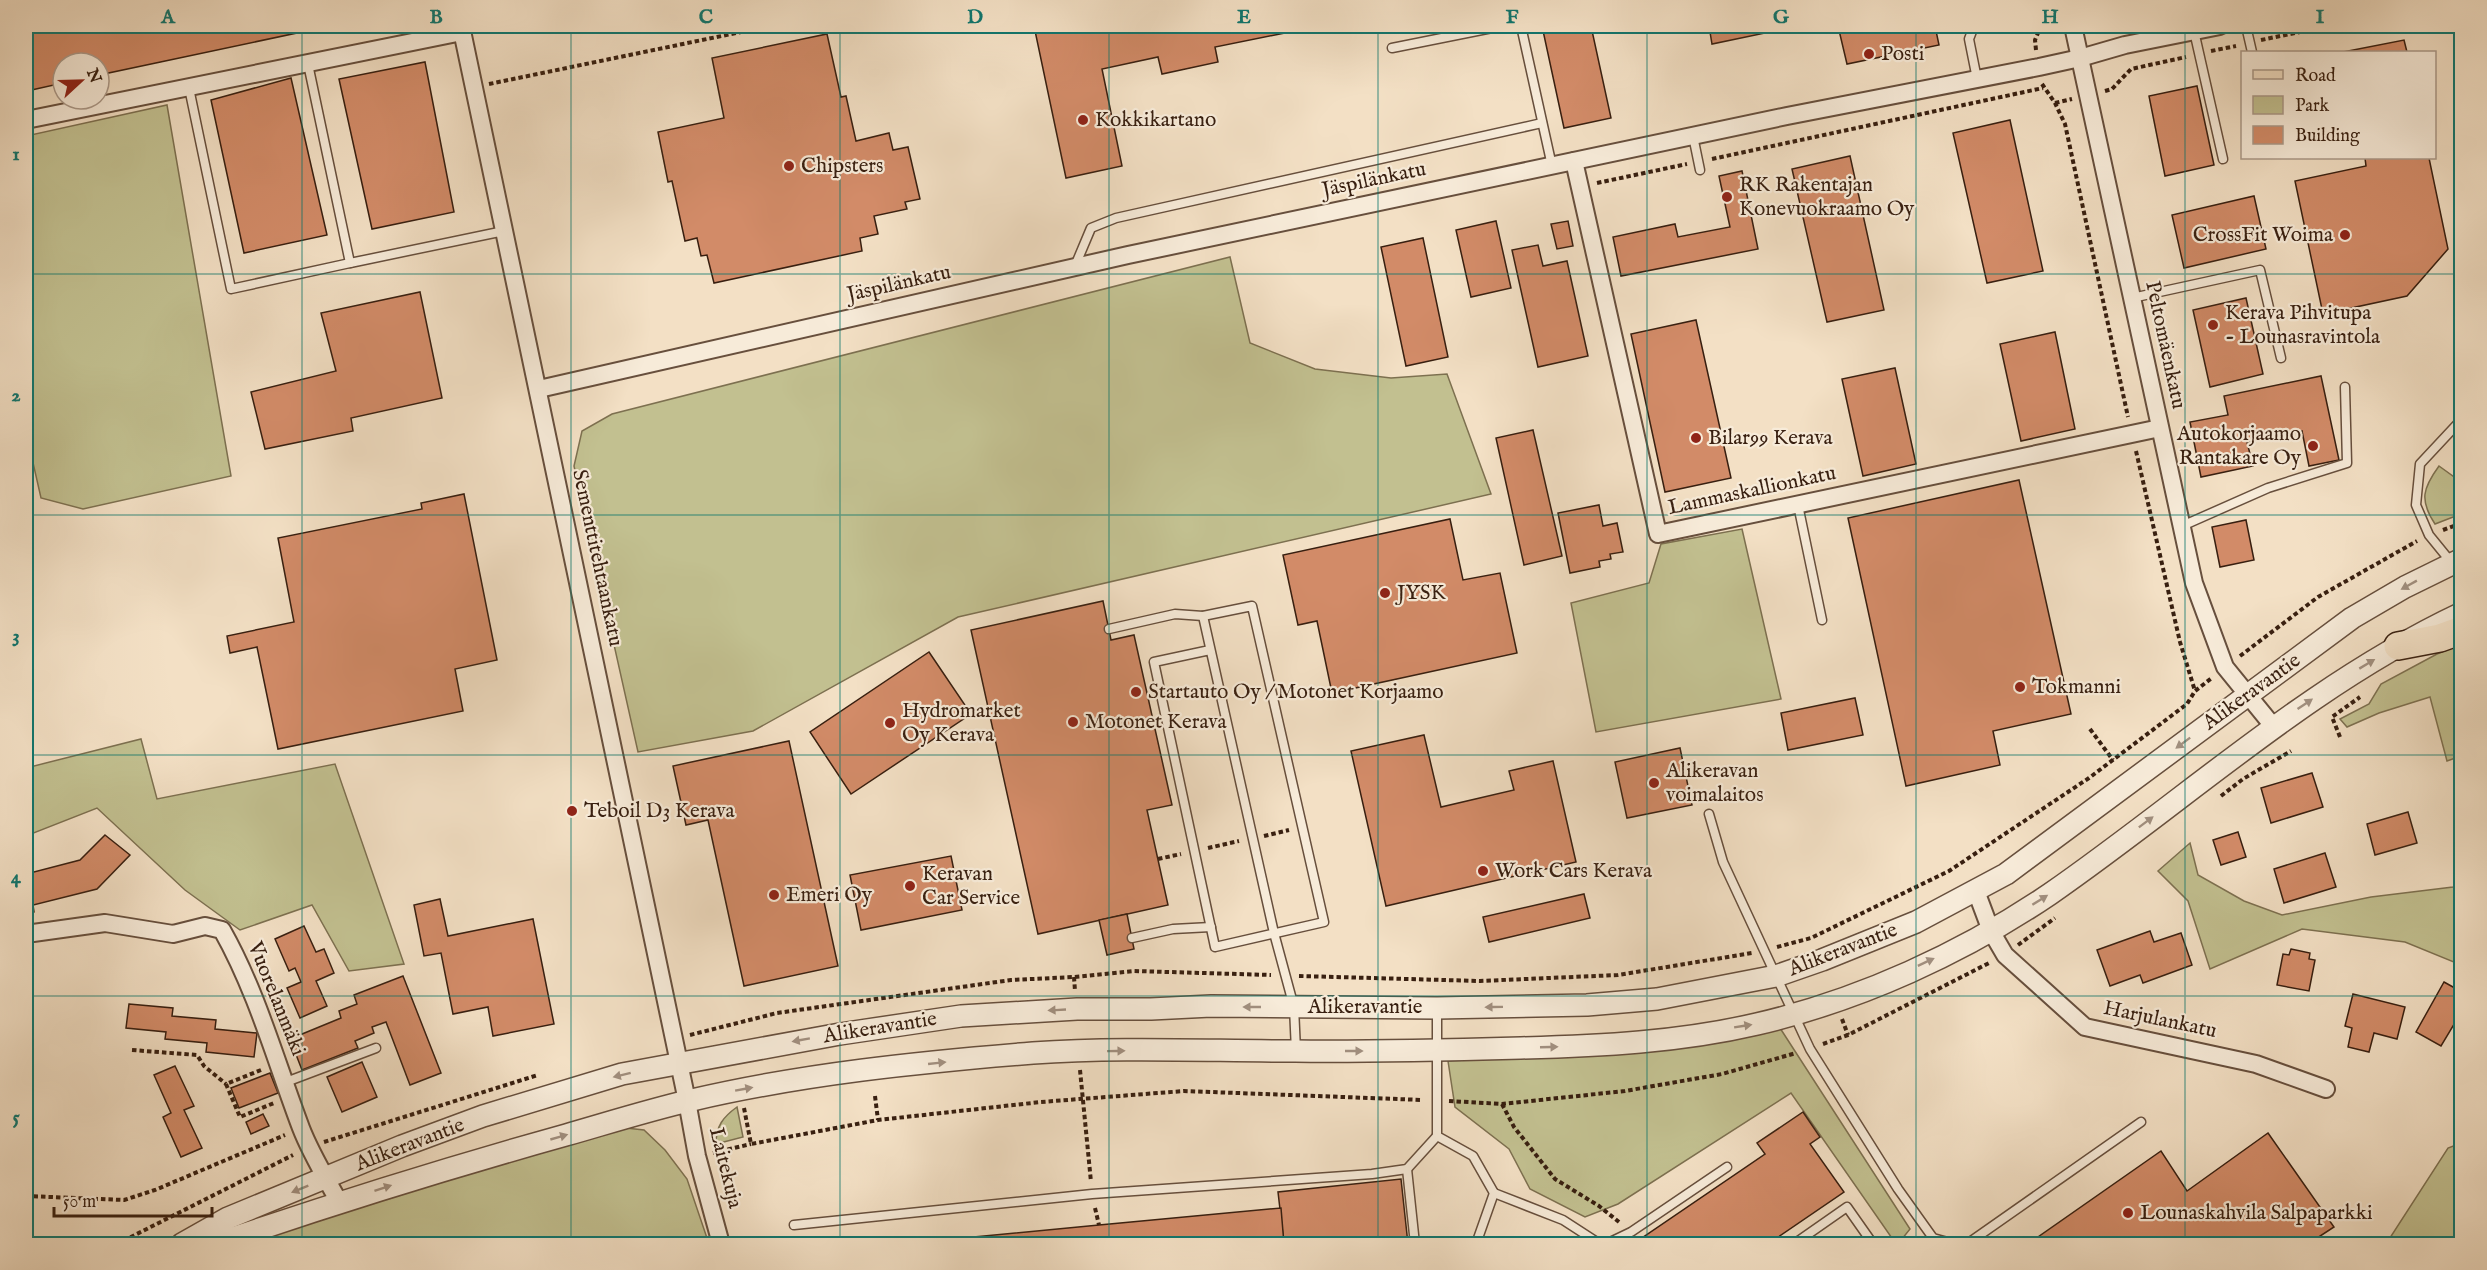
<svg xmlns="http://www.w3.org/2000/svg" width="2487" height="1270" viewBox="0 0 2487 1270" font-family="'IM FELL English',serif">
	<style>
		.green { fill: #c2c090; stroke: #7d7050; stroke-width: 1.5 }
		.building { fill: #d28b68; stroke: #381f10; stroke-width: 1.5 }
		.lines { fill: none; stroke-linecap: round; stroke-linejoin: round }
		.service-casing { stroke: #674f3d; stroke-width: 11 }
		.minor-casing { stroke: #674f3d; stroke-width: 20 }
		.tertiary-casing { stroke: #674f3d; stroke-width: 24 }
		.primary-casing { stroke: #381f10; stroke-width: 30 }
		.path { stroke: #381f10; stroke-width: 4; stroke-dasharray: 4.5 3; stroke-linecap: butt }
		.service { stroke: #f7ebd9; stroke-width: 8 }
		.minor { stroke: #f7ebd9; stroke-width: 16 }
		.tertiary { stroke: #f7ebd9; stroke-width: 21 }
		.primary { stroke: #f3e0c5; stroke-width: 27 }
		.oneway { fill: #a18f7f }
		.grid { fill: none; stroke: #0f766e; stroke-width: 1.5; stroke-opacity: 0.55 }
		.poi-dot { fill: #8f2418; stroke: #f7ebd9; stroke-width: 2 }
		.labels { text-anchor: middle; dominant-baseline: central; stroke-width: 4.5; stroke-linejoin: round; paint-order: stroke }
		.poi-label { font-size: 21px; fill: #381f10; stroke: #f7ebd9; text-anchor: start }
		.street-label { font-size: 21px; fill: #381f10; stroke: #f7ebd9 }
		.neatline { fill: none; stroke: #0f766e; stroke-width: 2 }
		.grid-label { font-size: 20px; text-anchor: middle; font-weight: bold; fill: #0f766e }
	</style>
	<rect width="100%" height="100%" fill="#f3e0c5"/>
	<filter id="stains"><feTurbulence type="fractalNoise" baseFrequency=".00333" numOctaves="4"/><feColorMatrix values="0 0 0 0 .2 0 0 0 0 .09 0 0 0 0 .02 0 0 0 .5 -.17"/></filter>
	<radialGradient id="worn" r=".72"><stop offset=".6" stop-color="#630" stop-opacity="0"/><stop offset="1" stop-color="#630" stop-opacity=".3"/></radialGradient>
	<!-- green -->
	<g class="green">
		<path d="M167,105l64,371 -148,33 -42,-11 -15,-66v-296z"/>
		<path d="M1230,257l20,86 65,26 76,9 56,-4 44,120 -533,123 -205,114 -115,21 -64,-286 8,-35 30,-17z"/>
		<path d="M2439,466l22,16v32l-26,10c-16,-24 -12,-36 4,-58z"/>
		<path d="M1742,529l39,170 -185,33 -25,-129 78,-20 12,-39z"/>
		<path d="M2461,644v112l-14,5 -17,-64 -51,16 -32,14 -7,-8 29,-15 12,-20 56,-30z"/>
		<path d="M141,739l16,60 178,-35 69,200 -55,7 -37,-66 -72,25 -55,-40 -88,-82 -71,28v-68z"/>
		<path d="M2190,843l8,32 46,26 38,14 89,-18 82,-10 8,-3v81l-56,-23 -103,-13 -92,40 -22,-68 -30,-30z"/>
		<path d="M1780,1028l130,201 -12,15h-2l-105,-151 -173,111 -33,13 -55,-28 -21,-40 -54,-42 -7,-46 185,-10z"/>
		<path d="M737,1107l6,30 -27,7c0,-18 7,-27 21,-37z"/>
		<path d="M617,1127l27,3 21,20 22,29 22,65h-502z"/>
		<path d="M2461,1143l1,96 -4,5h-72l62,-96z"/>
	</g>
	<!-- building -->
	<g class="building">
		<path d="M26,26h304l-231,49v-12h-36v20l-36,8z"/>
		<path d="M1034,26h286l-105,21 3,15 -56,12 -4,-17 -56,12 20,97 -56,12z"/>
		<path d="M1542,26h49l20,92 -47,10z"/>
		<path d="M1709,26h60l1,6 -58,12z"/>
		<path d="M1838,26h97l4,19 -92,19z"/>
		<path d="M827,34l14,63 5,-1 10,45 33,-8 4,17 15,-3 12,52 -15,3 2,7 -33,7 4,18 -18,4 2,13 -148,32 -7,-28 -6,1 -4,-18 -12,3 -13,-60 -4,1 -10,-50 66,-14 -12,-60z"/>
		<path d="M2404,40l3,12h-64z"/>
		<path d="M425,62l29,150 -82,17 -33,-150z"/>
		<path d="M291,78l36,157 -83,18 -33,-153z"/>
		<path d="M2197,86l17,79 -49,11 -16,-80z"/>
		<path d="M2010,120l33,151 -56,12 -34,-150z"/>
		<path d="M1850,156l34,154 -57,12 -35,-153z"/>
		<path d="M2365,158h64l19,91 -41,47 -84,18 -28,-133 71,-15z"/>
		<path d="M1742,171l16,78 -137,27 -8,-39 62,-13 3,13 52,-10 -11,-51z"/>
		<path d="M2254,196l12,53 -82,19 -12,-53z"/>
		<path d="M1496,221l15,67 -40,9 -15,-67z"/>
		<path d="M1568,221l5,25 -16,3 -6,-25z"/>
		<path d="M1423,238l25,119 -42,9 -25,-119z"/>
		<path d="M1538,245l5,21 24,-5 21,95 -50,11 -26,-117z"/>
		<path d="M420,292l22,106 -91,20 2,13 -88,18 -14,-57 85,-21 -15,-58z"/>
		<path d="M2246,298l17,76 -53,13 -17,-77z"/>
		<path d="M1696,320l35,158 -66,14 -34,-158z"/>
		<path d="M2055,332l20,97 -54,12 -21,-97z"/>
		<path d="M1895,368l21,96 -53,12 -21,-97z"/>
		<path d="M2321,376l18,84 -30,6 -7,-35 -55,11 6,24 -52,11 -11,-55 38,-7 -4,-19z"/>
		<path d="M1533,430l29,126 -38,9 -28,-127z"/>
		<path d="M2019,480l52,234 -78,17 7,34 -94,21 -58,-268z"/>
		<path d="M464,494l33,166 -42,9 8,42 -185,38 -21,-102 -27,6 -3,-17 67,-14 -16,-84 144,-29 -1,-6z"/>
		<path d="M1599,505l4,21 14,-3 6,29 -13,2 1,5 -12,2 1,6 -30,6 -12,-60z"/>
		<path d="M1450,519l13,61 37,-7 17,80 -185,40 -15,-72 -19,4 -15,-70z"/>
		<path d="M2246,520l8,40 -34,7 -8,-40z"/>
		<path d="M1103,601l8,39 23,-5 38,170 -25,5 21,95 -130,29 -67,-304z"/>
		<path d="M929,652l42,62 -120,80 -41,-62z"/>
		<path d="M1855,698l8,37 -75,15 -7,-37z"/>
		<path d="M1424,735l17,72 73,-17 -5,-19 44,-10 23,101 -190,44 -35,-155z"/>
		<path d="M789,741l49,225 -94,20 -36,-166 -22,5 -13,-59z"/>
		<path d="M1680,748l12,57 -65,13 -12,-56z"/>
		<path d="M2312,773l11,34 -52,16 -10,-35z"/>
		<path d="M2408,812l9,31 -42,12 -8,-31z"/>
		<path d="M2238,832l8,25 -25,8 -8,-25z"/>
		<path d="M105,835l25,20 -33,34 -64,16 1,7 -8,2v-40l54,-14z"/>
		<path d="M2325,853l11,34 -52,16 -10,-34z"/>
		<path d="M951,856l11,54 -101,20 -11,-55z"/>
		<path d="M1584,894l6,24 -101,24 -6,-25z"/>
		<path d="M440,899l8,37 85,-17 21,105 -61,12 -5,-29 -35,7 -12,-61 -17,3 -10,-51z"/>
		<path d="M1127,914l7,35 -27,6 -8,-35z"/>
		<path d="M304,926l12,26 8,-3 10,24 -18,8 11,25 -27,12 -13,-30 14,-6 -6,-14 -6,3 -14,-32z"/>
		<path d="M2150,931l4,11 27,-9 11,32 -49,18 -3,-8 -30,11 -13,-36z"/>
		<path d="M2291,949l19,4 -1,6 6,1 -6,31 -32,-6 6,-31 6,1z"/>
		<path d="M403,976l38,97 -31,12 -24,-63 -14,5 2,6 -19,8 3,7 -56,22 -12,-31 51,-21 -2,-7 18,-7 -3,-9z"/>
		<path d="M2444,982l18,10v19l-21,35 -25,-14z"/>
		<path d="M2353,994l52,13 -8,32 -23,-6 -5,19 -21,-5 4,-19 -7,-2z"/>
		<path d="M129,1004l44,4 -1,8 44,4 -1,9 42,4 -3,24 -48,-5 1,-9 -42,-4 1,-7 -40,-4z"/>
		<path d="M362,1062l15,35 -35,15 -15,-35z"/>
		<path d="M175,1066l19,40 -10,4 18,38 -21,9 -18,-40 8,-4 -17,-38z"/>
		<path d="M270,1073l8,20 -39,15 -8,-20z"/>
		<path d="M1803,1112l17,25 -10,7 34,48 -76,52h-121l-5,-6 123,-84 -8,-11z"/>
		<path d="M263,1114l6,12 -18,8 -5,-12z"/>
		<path d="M2268,1133l66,94 -26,17h-280l133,-93 26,40z"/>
		<path d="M1401,1179l7,65h-124l-6,-52z"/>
		<path d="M1281,1208l3,36h-384l199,-19z"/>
	</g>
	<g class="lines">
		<!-- service casing -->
		<g class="service-casing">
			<g id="service">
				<path d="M1521,26l31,140"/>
				<path d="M1974,26l-5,13 8,40"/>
				<path d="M2246,26l6,26"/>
				<path d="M2194,31l29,128"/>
				<path d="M1392,48l110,-22"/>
				<path d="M308,64l42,199 154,-32"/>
				<path d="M189,88l42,201 119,-26"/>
				<path d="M1693,136l7,34"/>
				<path d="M1075,266l16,-38 25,-10 426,-95"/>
				<path d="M2132,298l128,-28 21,88"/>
				<path d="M1798,505l24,115"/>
				<path d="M2182,526l86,-38 79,-25 -2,-76"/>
				<path d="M2451,562l-22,-27 -13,-30 4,-41 42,-45"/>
				<path d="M1109,629l66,-15 28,2"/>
				<path d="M1210,650l-56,12 61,285 109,-25 -72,-316 -49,10 71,317 20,74 2,44"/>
				<path d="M1709,814l14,48 87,187 88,140 35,49 22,6"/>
				<path d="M1132,938l41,-9 38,-2"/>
				<path d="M1437,1008v128l36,20 21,37 -18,51"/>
				<path d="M286,1082l90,-34"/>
				<path d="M1407,1169l8,75"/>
				<path d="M1494,1193l69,27 37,24"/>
				<path d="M794,1225l298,-31 280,-20 35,-5 30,-33"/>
				<path d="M1606,1244l25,-12 96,-65"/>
				<path d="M1794,1244l53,-37 26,37"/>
				<path d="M1923,1244l10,-6"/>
				<path d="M1967,1244l174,-122"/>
			</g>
		</g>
		<!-- minor casing -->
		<g class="minor-casing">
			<g id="minor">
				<path d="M461,26l226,1075 10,55 24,88"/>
				<path d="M2073,26l121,557 31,84 48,59"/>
				<path d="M26,120l436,-88"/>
				<path d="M1574,161l84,373 502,-106"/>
				<path d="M539,389l589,-134 659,-139 252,-49 41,-9 45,-13 95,-19"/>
				<path d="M1976,891l15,40 14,24 80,72 171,37 70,25"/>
				<path d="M26,934l79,-11 68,11 32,-8 17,4c35,62 54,132 79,198 10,26 25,50 38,74"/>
			</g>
		</g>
		<!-- tertiary casing -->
		<g class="tertiary-casing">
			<g id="tertiary">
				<path d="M182,1244l46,-26 174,-72 81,-30 139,-42 218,-40 121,-18 116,-7h74l60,-3 226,2 150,-3 70,-6 119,-23 46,-16 94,-38 90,-48 346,-256 53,-31 57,-28"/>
				<path d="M207,1244l29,-7c109,-37 219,-71 330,-102 42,-12 83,-25 126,-35 111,-26 228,-38 341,-47 87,-6 175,-2 262,-2 76,1 151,-1 226,-3 79,-2 159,-6 236,-24 103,-24 206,-71 293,-130 137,-95 259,-209 412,-281"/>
			</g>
		</g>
		<!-- primary casing -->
		<g class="primary-casing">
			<path id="primary" d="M2398,646l42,-8 22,-8"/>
		</g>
		<!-- path -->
		<g class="path">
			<path d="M2261,40l68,-14"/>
			<path d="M2036,50l-1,-10 6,-14"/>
			<path d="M2211,51l25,-5"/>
			<path d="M489,84l281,-58"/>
			<path d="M2042,84l13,19 10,21 63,293"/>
			<path d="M2105,91l7,-2 19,-20 55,-12"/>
			<path d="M2055,103l17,-4"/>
			<path d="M1712,159l331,-71"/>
			<path d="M1597,183l90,-19"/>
			<path d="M2136,451l44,191 15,49"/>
			<path d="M2443,530l19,-7"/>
			<path d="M2240,656l78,-59 99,-56"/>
			<path d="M2090,729l23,31"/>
			<path d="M2340,737l-8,-20 28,-20"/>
			<path d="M2221,796l22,-17 48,-28"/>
			<path d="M1264,836l25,-6"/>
			<path d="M1208,848l31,-7"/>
			<path d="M1158,859l23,-5"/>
			<path d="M2018,945l37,-27"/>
			<path d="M1777,947l34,-9 138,-67 140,-93 98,-74 8,-13 18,-14"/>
			<path d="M1299,976l181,5 138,-6 134,-22"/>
			<path d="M1074,977l1,14"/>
			<path d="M1842,1019l6,16"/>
			<path d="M690,1035l87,-22 234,-33 63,-3 60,-6 137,4"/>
			<path d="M1823,1044l25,-9 141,-72"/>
			<path d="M132,1050l65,5 7,11 22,18"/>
			<path d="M261,1070l-35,14 14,33 34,-14"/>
			<path d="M1080,1070l11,112"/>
			<path d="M875,1096l3,24"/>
			<path d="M1449,1101l53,3 123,-13 97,-17 74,-21"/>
			<path d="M1502,1104l12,23 41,52 44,27 20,16"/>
			<path d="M744,1108l7,36 127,-24 163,-18 143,-11 239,9"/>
			<path d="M324,1142l214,-67"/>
			<path d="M713,1153l38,-9"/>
			<path d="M26,1196l98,4 31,-10 130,-55"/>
			<path d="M1095,1208l4,17"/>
			<path d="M117,1244l176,-89"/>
		</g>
		<!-- service -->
		<use href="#service" class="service"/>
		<!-- minor -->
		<use href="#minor" class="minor"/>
		<!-- tertiary -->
		<use href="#tertiary" class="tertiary"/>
		<!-- primary -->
		<use href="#primary" class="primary"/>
	</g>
	<!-- one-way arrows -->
	<defs><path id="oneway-solid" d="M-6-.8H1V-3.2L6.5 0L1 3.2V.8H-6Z" transform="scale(1.5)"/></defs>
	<g class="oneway">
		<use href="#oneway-solid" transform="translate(2409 585) rotate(151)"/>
		<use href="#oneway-solid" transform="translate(2367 664) rotate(-31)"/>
		<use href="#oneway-solid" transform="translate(2305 704) rotate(-34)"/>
		<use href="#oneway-solid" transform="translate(2183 743) rotate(143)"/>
		<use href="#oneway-solid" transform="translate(2146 822) rotate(-37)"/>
		<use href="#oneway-solid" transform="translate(2040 900) rotate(-32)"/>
		<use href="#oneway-solid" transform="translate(1926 962) rotate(-25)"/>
		<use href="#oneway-solid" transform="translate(1252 1007) rotate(-180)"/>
		<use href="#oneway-solid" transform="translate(1494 1007) rotate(179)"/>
		<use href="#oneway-solid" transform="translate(1057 1010) rotate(177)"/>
		<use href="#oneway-solid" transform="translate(1743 1026) rotate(-9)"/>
		<use href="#oneway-solid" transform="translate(801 1040) rotate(170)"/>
		<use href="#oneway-solid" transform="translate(1549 1047) rotate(-2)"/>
		<use href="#oneway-solid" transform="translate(1116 1051) rotate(-1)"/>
		<use href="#oneway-solid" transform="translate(1354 1051)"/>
		<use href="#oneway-solid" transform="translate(937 1063) rotate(-6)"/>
		<use href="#oneway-solid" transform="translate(622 1075) rotate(166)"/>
		<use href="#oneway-solid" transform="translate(744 1089) rotate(-10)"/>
		<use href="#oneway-solid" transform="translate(559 1137) rotate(-16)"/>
		<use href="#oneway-solid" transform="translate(383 1188) rotate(-18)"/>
		<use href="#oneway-solid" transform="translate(300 1189) rotate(158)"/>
	</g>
	<!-- grid -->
	<path class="grid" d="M302,26v1218M571,26v1218M840,26v1218M1109,26v1218M1378,26v1218M1647,26v1218M1916,26v1218M2185,26v1218M26,274h2436M26,515h2436M26,755h2436M26,996h2436"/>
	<!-- markers -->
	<g class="poi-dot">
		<circle cx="1869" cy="54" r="6"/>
		<circle cx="1083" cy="120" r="6"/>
		<circle cx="789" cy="166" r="6"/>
		<circle cx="1727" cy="197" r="6"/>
		<circle cx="2345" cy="235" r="6"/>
		<circle cx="2213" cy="325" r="6"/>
		<circle cx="1696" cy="438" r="6"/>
		<circle cx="2313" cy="446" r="6"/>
		<circle cx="1385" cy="593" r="6"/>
		<circle cx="2020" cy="687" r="6"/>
		<circle cx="1136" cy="692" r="6"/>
		<circle cx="1073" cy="722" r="6"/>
		<circle cx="890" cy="723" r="6"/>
		<circle cx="1654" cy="783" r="6"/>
		<circle cx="572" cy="811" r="6"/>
		<circle cx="1483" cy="871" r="6"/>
		<circle cx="910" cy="886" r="6"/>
		<circle cx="774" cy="895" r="6"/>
		<circle cx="2128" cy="1213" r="6"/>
	</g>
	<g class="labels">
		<!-- poi labels -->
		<g class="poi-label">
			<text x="1881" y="54">Posti</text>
			<text x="1095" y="120">Kokkikartano</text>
			<text x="801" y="166">Chipsters</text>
			<text x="1739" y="185">RK Rakentajan<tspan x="1739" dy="24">Konevuokraamo Oy</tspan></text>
			<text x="2333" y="235" text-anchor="end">CrossFit Woima</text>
			<text x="2225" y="313">Kerava Pihvitupa<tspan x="2225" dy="24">- Lounasravintola</tspan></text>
			<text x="2301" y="434" text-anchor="end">Autokorjaamo<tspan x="2301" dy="24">Rantakare Oy</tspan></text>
			<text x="1708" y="438">Bilar99 Kerava</text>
			<text x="1397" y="593">JYSK</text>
			<text x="2032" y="687">Tokmanni</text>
			<text x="1148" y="692">Startauto Oy / Motonet Korjaamo</text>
			<text x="902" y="711">Hydromarket<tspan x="902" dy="24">Oy Kerava</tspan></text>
			<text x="1085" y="722">Motonet Kerava</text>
			<text x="1666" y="771">Alikeravan<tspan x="1666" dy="24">voimalaitos</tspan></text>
			<text x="584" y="811">Teboil D3 Kerava</text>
			<text x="1495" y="871">Work Cars Kerava</text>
			<text x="922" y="874">Keravan<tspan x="922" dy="24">Car Service</tspan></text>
			<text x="786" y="895">Emeri Oy</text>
			<text x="2140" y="1213">Lounaskahvila Salpaparkki</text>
		</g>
		<!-- street labels -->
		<g class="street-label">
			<text transform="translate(1374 180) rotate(-12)">Jäspilänkatu</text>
			<text transform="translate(899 284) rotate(-13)">Jäspilänkatu</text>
			<text transform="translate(2165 345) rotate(78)">Peltomäenkatu</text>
			<text transform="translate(1752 491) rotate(-12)">Lammaskallionkatu</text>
			<text transform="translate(597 558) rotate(78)">Sementtitehtaankatu</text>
			<text transform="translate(2252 692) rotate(-36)">Alikeravantie</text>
			<text transform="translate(1843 950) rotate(-21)">Alikeravantie</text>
			<text transform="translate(276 999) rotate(68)">Vuorelanmäki</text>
			<text x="1365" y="1007">Alikeravantie</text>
			<text transform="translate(2160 1020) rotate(12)">Harjulankatu</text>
			<text transform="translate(880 1028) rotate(-9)">Alikeravantie</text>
			<text transform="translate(410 1145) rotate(-21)">Alikeravantie</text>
			<text transform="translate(725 1168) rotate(76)">Laitekuja</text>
		</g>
	</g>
	<!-- margin -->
	<rect width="2487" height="1270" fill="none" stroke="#f3e0c5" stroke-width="66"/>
	<!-- legend -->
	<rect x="2241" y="51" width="195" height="108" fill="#f7ebd9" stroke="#ab9989" stroke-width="1.5"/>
	<rect x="2253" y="70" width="30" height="9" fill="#f3e0c5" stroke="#ab9989" stroke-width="1.5"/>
	<text x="2295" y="81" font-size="18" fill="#381f10">Road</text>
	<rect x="2253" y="96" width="30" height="18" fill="#c2c090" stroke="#ab9989" stroke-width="1.5"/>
	<text x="2295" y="111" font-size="18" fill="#381f10">Park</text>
	<rect x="2253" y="126" width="30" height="18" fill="#d28b68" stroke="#ab9989" stroke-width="1.5"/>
	<text x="2295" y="141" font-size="18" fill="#381f10">Building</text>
	<!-- north arrow -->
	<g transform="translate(81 81) rotate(68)"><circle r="28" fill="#f7ebd9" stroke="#ab9989" stroke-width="1.5"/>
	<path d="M0-4.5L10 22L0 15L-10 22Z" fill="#8f2418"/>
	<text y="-9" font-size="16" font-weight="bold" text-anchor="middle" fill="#381f10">N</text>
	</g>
	<!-- scale -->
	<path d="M54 1207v9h158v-9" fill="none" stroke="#381f10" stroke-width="3"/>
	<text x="63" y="1207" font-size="18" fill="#381f10" stroke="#f7ebd9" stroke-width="4.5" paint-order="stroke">50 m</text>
	<rect x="33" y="33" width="2421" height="1204" class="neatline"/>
	<g class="grid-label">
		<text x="168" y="23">A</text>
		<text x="436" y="23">B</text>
		<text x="706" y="23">C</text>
		<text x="975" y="23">D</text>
		<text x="1244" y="23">E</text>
		<text x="1512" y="23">F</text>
		<text x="1781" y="23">G</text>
		<text x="2050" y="23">H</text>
		<text x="2320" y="23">I</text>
		<text x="16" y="160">1</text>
		<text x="16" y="401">2</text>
		<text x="16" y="642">3</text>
		<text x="16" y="883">4</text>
		<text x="16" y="1123">5</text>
	</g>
	<rect width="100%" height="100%" filter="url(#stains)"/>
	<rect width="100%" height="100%" fill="url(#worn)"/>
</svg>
